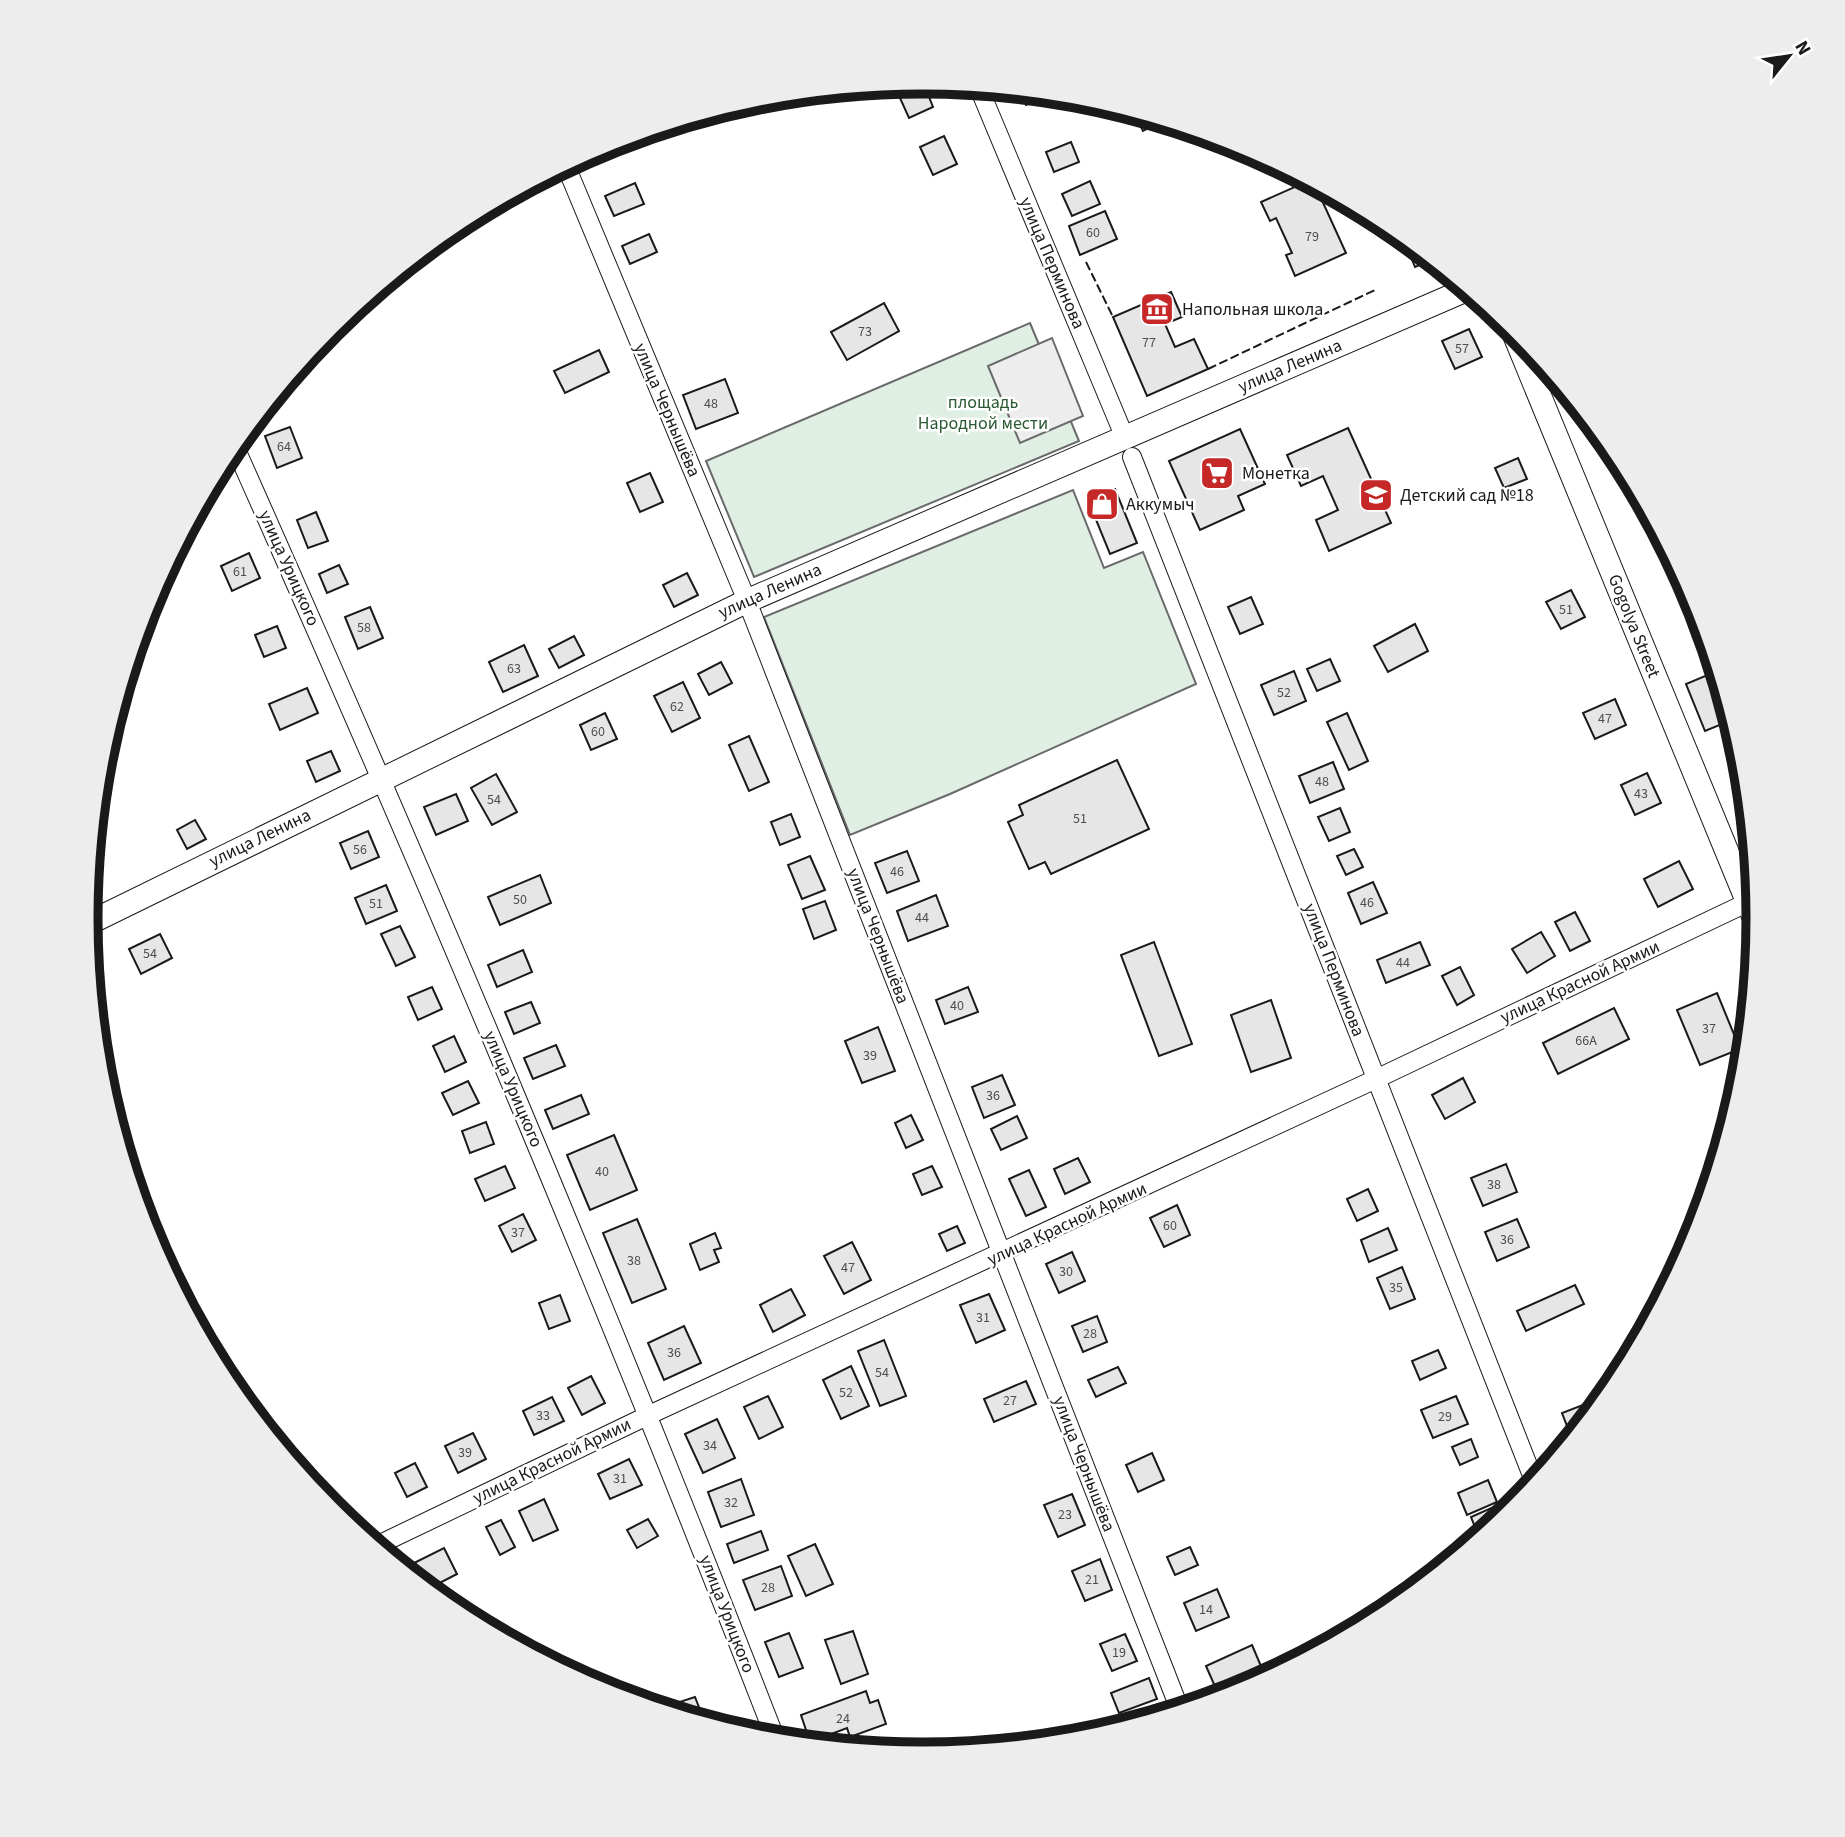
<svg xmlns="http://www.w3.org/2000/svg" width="1845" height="1837" viewBox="0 0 1845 1837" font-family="'Source Sans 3',sans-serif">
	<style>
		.green { fill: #e0efe3; stroke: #6a6a6a; stroke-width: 2 }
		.parking { fill: #ededed; stroke: #6a6a6a; stroke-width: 2 }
		.building { fill: #e6e6e6; stroke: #1a1a1a; stroke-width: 2 }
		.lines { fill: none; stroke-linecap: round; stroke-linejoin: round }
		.minor-casing { stroke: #1a1a1a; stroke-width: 20 }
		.tertiary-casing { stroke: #1a1a1a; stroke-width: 25 }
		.minor { stroke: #fff; stroke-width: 18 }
		.tertiary { stroke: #fff; stroke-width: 23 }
		.fence { stroke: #1a1a1a; stroke-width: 2; stroke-dasharray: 9 3.5; stroke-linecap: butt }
		.labels { text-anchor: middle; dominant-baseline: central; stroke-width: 5; stroke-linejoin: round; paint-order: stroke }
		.number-label { font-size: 14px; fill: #4d4d4d }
		.street-label { font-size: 18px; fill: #1a1a1a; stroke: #fff }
		.poi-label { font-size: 18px; fill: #1a1a1a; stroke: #fff; text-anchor: start }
		.park-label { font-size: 18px; fill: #2b5a34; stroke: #fff }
		.rim { fill: none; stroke: #1a1a1a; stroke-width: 9 }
	</style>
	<rect width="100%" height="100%" fill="#fff"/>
	<!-- green -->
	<g class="green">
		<path d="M1030,323l49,118 -325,136 -48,-116z"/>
		<path d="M1073,490l31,78 39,-16 53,132 -246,110 -100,41 -86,-218z"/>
	</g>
	<!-- parking -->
	<path class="parking" d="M1052,338l31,78 -63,27 -32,-77z"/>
	<!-- building -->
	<g class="building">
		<path d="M925,87l8,20 -24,11 -9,-20z"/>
		<path d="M1021,92l26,3v1l-21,9z"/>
		<path d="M1134,113l28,8 -19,10z"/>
		<path d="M944,136l13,28 -24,11 -13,-28z"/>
		<path d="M1071,142l8,20 -25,10 -8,-20z"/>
		<path d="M1090,181l10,23 -28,12 -10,-22z"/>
		<path d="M1308,181l7,4 31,68 -51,23 -9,-21 6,-2 -16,-35 -6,3 -9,-19z"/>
		<path d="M635,183l9,21 -30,12 -9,-20z"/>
		<path d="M1105,211l12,28 -37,16 -11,-29z"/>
		<path d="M649,234l8,18 -27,12 -8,-18z"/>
		<path d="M1409,241l23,19 -17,7 -10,-25z"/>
		<path d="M1171,292l11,25 -17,7 10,23 19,-8 14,30 -61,27 -34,-79z"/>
		<path d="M884,303l15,28 -52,29 -16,-28z"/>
		<path d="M1469,329l13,28 -27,12 -13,-28z"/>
		<path d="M599,350l10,22 -44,21 -11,-22z"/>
		<path d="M725,379l13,34 -42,16 -13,-34z"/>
		<path d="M290,427l12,31 -25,10 -12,-32z"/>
		<path d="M1348,428l43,95 -62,28 -13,-31 22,-10 -15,-34 -22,10 -14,-31z"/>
		<path d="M1240,429l25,55 -27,12 6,14 -44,20 -31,-69z"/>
		<path d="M1518,458l9,21 -23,9 -9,-20z"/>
		<path d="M650,473l13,29 -23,10 -13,-29z"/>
		<path d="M1115,489l22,54 -27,11 -22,-54z"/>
		<path d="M316,512l12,29 -20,7 -11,-28z"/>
		<path d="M249,553l11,25 -28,13 -11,-25z"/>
		<path d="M339,565l9,19 -21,9 -8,-19z"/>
		<path d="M687,573l11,22 -24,12 -11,-22z"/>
		<path d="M1571,590l14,27 -24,12 -15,-27z"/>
		<path d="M1251,597l12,27 -23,10 -12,-27z"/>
		<path d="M370,607l13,31 -25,11 -13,-32z"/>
		<path d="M1415,624l13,27 -40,21 -14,-26z"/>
		<path d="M277,626l9,22 -22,9 -9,-22z"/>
		<path d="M574,636l10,19 -25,13 -10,-19z"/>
		<path d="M524,645l14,31 -35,16 -14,-30z"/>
		<path d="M1330,659l10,22 -23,10 -10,-22z"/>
		<path d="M721,662l11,21 -23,12 -11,-21z"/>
		<path d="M1294,671l12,30 -32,14 -13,-30z"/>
		<path d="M1717,671l15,49 -27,11 -19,-47z"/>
		<path d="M683,682l17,36 -28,14 -18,-36z"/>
		<path d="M307,688l11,25 -38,17 -11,-26z"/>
		<path d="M1615,699l11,26 -31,14 -12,-26z"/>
		<path d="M605,713l12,26 -26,11 -11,-25z"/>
		<path d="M1347,713l21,48 -19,9 -22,-48z"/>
		<path d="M749,736l20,46 -20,9 -20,-46z"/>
		<path d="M331,751l9,20 -24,11 -9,-21z"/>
		<path d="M1117,760l32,69 -98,45 -6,-12 -16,7 -21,-47 15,-7 -4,-10z"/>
		<path d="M1333,762l11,27 -34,14 -11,-27z"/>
		<path d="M1647,773l14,30 -26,12 -14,-30z"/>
		<path d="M496,774l21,38 -25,13 -21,-37z"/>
		<path d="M456,794l12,27 -32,14 -12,-28z"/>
		<path d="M1340,808l10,24 -21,9 -11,-24z"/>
		<path d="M791,814l9,23 -20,8 -9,-23z"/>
		<path d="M195,820l11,19 -19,10 -10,-19z"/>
		<path d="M368,831l11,26 -28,12 -11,-26z"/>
		<path d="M1354,849l9,18 -17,8 -9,-19z"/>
		<path d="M907,851l12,30 -32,12 -12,-30z"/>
		<path d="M810,856l15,34 -23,9 -14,-34z"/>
		<path d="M1679,861l14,28 -35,18 -14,-28z"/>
		<path d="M540,875l11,28 -51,22 -12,-28z"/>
		<path d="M1373,882l14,31 -26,11 -13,-31z"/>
		<path d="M386,885l11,26 -31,13 -11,-26z"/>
		<path d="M936,895l12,31 -40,15 -11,-30z"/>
		<path d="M825,901l11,29 -22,9 -11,-30z"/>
		<path d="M1575,912l15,29 -20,10 -15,-29z"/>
		<path d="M400,926l15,31 -19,9 -15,-32z"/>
		<path d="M1541,932l14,24 -28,17 -15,-24z"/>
		<path d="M160,934l12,24 -31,16 -12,-25z"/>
		<path d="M1154,942l38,102 -33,12 -38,-101z"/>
		<path d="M1420,942l10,23 -44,18 -9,-23z"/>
		<path d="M523,950l9,22 -35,15 -9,-22z"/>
		<path d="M1460,967l14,28 -17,10 -15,-29z"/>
		<path d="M432,987l10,22 -24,11 -10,-23z"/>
		<path d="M968,987l10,25 -33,12 -9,-24z"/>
		<path d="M1717,993l23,56 -40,16 -23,-55z"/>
		<path d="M1271,1000l20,58 -40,14 -20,-57z"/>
		<path d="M531,1002l9,21 -26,11 -9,-22z"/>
		<path d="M1614,1008l15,31 -71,35 -15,-31z"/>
		<path d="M878,1027l17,44 -33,12 -17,-42z"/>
		<path d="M454,1036l12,26 -21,10 -12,-26z"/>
		<path d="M556,1045l9,21 -32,13 -9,-21z"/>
		<path d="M1002,1075l13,30 -31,13 -12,-31z"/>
		<path d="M1463,1078l12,24 -30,17 -13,-24z"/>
		<path d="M468,1081l11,22 -26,12 -11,-22z"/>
		<path d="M581,1095l8,19 -36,15 -8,-19z"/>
		<path d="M911,1115l12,25 -17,8 -11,-25z"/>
		<path d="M1017,1116l10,22 -26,12 -10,-21z"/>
		<path d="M486,1122l8,22 -24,9 -8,-22z"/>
		<path d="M614,1135l23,55 -47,20 -23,-55z"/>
		<path d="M1078,1158l12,24 -25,12 -11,-25z"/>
		<path d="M1506,1164l11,28 -34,14 -12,-28z"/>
		<path d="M505,1166l10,22 -30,13 -10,-22z"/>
		<path d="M932,1166l10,21 -20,8 -9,-21z"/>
		<path d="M1029,1170l17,37 -20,9 -17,-37z"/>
		<path d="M1368,1189l10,22 -21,10 -10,-22z"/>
		<path d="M1177,1205l13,30 -26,12 -14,-29z"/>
		<path d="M523,1214l13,26 -24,12 -13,-26z"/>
		<path d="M637,1219l29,70 -34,14 -29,-70z"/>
		<path d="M1517,1219l12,28 -32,14 -12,-29z"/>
		<path d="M957,1226l8,17 -18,8 -8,-17z"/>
		<path d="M1388,1228l9,22 -28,12 -8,-22z"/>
		<path d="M715,1233l6,15 -7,2 5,12 -19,8 -10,-26z"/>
		<path d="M852,1242l19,38 -27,14 -20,-38z"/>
		<path d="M1072,1252l13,29 -26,12 -13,-29z"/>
		<path d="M1402,1267l13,32 -25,10 -13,-31z"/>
		<path d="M1575,1285l9,19 -58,27 -9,-20z"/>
		<path d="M791,1289l14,26 -32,17 -13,-27z"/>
		<path d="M989,1294l16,36 -29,13 -16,-38z"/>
		<path d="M560,1295l10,26 -21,8 -10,-26z"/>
		<path d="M1097,1316l10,26 -24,10 -11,-26z"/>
		<path d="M684,1326l17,37 -37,17 -16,-37z"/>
		<path d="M884,1340l22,56 -26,10 -22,-55z"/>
		<path d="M1438,1350l8,18 -26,12 -8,-19z"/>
		<path d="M851,1366l18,40 -28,13 -18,-39z"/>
		<path d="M1118,1367l8,16 -30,14 -8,-17z"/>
		<path d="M591,1376l14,27 -23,12 -14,-27z"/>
		<path d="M1026,1381l10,23 -42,18 -10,-23z"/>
		<path d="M768,1396l15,31 -24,12 -15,-32z"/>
		<path d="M1456,1396l12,28 -35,14 -12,-28z"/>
		<path d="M552,1397l12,24 -30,14 -11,-24z"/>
		<path d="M1588,1403l4,11 -20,25 -10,-26z"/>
		<path d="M717,1419l18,39 -32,15 -18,-39z"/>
		<path d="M473,1433l13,26 -28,14 -13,-27z"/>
		<path d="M1471,1439l7,18 -18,8 -8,-18z"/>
		<path d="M1152,1453l12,27 -26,12 -12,-27z"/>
		<path d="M629,1459l13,26 -32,14 -12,-25z"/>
		<path d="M415,1463l12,24 -20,10 -12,-24z"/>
		<path d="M741,1479l13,36 -33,12 -13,-35z"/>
		<path d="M1488,1480l9,22 -30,13 -9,-22z"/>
		<path d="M1072,1494l13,31 -27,12 -14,-32z"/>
		<path d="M544,1499l14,31 -25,11 -14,-30z"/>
		<path d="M1498,1505l5,13 -30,26 -4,-9 8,-3 -6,-15z"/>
		<path d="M648,1519l10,17 -21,12 -10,-18z"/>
		<path d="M501,1520l14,27 -15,8 -14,-28z"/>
		<path d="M761,1531l7,19 -34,13 -7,-19z"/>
		<path d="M815,1544l18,40 -27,12 -18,-40z"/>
		<path d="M1190,1547l8,18 -23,10 -8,-18z"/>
		<path d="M444,1548l13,26 -29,15 -14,-11 -6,-12z"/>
		<path d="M1100,1559l12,31 -27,11 -13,-30z"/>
		<path d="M781,1566l11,30 -37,14 -12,-30z"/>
		<path d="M1217,1589l12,28 -33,14 -12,-28z"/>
		<path d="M853,1631l15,43 -27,10 -16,-44z"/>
		<path d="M789,1633l14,35 -24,9 -14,-35z"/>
		<path d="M1125,1634l12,27 -25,10 -12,-27z"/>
		<path d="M1252,1645l14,33 -24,13 -22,7 -14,-32z"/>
		<path d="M1149,1678l8,21 -38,14 -8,-20z"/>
		<path d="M866,1691l4,12 8,-3 8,24 -36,13 -3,-9 -37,14 -9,-27z"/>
		<path d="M695,1697l7,18 -9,4 -20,-7 -3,-7z"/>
	</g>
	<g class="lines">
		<!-- minor casing -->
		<g class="minor-casing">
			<g id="minor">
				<path d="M979,88l146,350"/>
				<path d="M566,166l181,435 433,1109"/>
				<path d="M234,445c191,428 373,859 542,1295"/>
				<path d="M1132,457l403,1026"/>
				<path d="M376,1546l273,-131 727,-336 381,-181"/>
			</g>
		</g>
		<!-- tertiary casing -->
		<g class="tertiary-casing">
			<g id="tertiary">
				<path d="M1510,324l248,603"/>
				<path d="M87,924l660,-323 721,-312"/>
			</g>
		</g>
		<!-- minor -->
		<use href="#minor" class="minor"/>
		<!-- tertiary -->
		<use href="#tertiary" class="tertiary"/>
		<!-- fence -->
		<g class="fence">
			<path d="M1086,262l27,55"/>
			<path d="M1208,369l167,-79"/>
		</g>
	</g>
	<!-- icons -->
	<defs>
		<g id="museum-square" transform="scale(1.75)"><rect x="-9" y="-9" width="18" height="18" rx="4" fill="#c62828" stroke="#fff"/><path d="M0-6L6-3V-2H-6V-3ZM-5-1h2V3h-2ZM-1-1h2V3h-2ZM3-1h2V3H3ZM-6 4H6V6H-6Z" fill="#fff"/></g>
		<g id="supermarket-square" transform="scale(1.75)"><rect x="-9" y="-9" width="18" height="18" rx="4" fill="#c62828" stroke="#fff"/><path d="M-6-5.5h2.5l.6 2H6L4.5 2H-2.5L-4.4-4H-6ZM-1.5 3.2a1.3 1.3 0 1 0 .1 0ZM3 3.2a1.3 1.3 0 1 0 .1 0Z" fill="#fff"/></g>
		<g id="school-square" transform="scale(1.75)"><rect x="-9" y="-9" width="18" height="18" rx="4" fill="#c62828" stroke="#fff"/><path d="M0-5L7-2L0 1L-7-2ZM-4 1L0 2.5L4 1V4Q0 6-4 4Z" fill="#fff"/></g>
		<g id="shop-square" transform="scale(1.75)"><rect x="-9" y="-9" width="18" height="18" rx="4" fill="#c62828" stroke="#fff"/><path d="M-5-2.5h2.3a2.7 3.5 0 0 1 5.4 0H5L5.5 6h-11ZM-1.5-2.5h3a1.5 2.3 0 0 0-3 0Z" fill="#fff"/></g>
	</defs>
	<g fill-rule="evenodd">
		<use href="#museum-square" x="1157" y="309"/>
		<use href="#supermarket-square" x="1217" y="473"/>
		<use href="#school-square" x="1376" y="495"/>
		<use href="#shop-square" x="1102" y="504"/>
	</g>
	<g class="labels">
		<!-- number labels -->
		<g class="number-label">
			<text x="1093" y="233">60</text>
			<text x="1312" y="237">79</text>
			<text x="865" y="332">73</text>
			<text x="1149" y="343">77</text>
			<text x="1462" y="349">57</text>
			<text x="711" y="404">48</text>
			<text x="284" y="447">64</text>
			<text x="240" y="572">61</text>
			<text x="1566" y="610">51</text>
			<text x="364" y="628">58</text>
			<text x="514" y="669">63</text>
			<text x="1284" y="693">52</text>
			<text x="677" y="707">62</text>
			<text x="1605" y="719">47</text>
			<text x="598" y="732">60</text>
			<text x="1322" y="782">48</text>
			<text x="1641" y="794">43</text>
			<text x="494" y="800">54</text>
			<text x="1080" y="819">51</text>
			<text x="360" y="850">56</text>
			<text x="897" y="872">46</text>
			<text x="520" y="900">50</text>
			<text x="1367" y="903">46</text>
			<text x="376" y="904">51</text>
			<text x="922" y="918">44</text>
			<text x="150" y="954">54</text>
			<text x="1403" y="963">44</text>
			<text x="957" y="1006">40</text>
			<text x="1709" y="1029">37</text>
			<text x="1586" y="1041">66А</text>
			<text x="870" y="1056">39</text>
			<text x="993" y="1096">36</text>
			<text x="602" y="1172">40</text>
			<text x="1494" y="1185">38</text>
			<text x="1170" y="1226">60</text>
			<text x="518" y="1233">37</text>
			<text x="1507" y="1240">36</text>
			<text x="634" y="1261">38</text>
			<text x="848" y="1268">47</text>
			<text x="1066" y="1272">30</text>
			<text x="1396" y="1288">35</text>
			<text x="983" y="1318">31</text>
			<text x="1090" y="1334">28</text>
			<text x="674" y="1353">36</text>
			<text x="882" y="1373">54</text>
			<text x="846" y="1393">52</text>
			<text x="1010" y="1401">27</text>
			<text x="543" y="1416">33</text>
			<text x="1445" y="1417">29</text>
			<text x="710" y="1446">34</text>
			<text x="465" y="1453">39</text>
			<text x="620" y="1479">31</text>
			<text x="731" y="1503">32</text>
			<text x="1065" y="1515">23</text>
			<text x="1092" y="1580">21</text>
			<text x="768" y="1588">28</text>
			<text x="1206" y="1610">14</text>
			<text x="1119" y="1653">19</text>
			<text x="843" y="1719">24</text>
		</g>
		<!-- street labels -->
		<g class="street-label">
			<text transform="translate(1052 263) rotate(67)">улица Перминова</text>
			<text transform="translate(1290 366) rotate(-23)">улица Ленина</text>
			<text transform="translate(667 410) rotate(67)">улица Чернышёва</text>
			<text transform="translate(289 568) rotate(66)">улица Урицкого</text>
			<text transform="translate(770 591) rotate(-24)">улица Ленина</text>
			<text transform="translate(1634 626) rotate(68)">Gogolya Street</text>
			<text transform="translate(260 838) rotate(-26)">улица Ленина</text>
			<text transform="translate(878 936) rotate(69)">улица Чернышёва</text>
			<text transform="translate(1334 970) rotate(69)">улица Перминова</text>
			<text transform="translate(1580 982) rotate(-25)">улица Красной Армии</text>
			<text transform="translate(513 1089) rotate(67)">улица Урицкого</text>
			<text transform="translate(1067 1224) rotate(-25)">улица Красной Армии</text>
			<text transform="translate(552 1461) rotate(-26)">улица Красной Армии</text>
			<text transform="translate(1084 1464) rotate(69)">улица Чернышёва</text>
			<text transform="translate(727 1614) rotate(69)">улица Урицкого</text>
		</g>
		<!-- poi labels -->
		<g class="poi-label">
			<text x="1182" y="309">Напольная школа</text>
			<text x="1242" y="473">Монетка</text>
			<text x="1400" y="495">Детский сад №18</text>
			<text x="1126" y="504">Аккумыч</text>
		</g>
		<!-- park labels -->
		<g class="park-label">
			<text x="983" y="402">площадь<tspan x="983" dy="21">Народной мести</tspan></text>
		</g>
	</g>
	<!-- crop -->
	<path d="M0 0H1845V1837H0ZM98 918a824 824 0 1 1 1648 0a824 824 0 1 1-1648 0Z" fill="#ededed" fill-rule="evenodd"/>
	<path class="rim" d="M98 918a824 824 0 1 1 1648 0a824 824 0 1 1-1648 0Z"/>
	<!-- north arrow -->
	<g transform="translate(1789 56) rotate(60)" stroke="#ffffff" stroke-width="5" paint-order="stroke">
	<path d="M0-5L12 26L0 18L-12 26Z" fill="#1a1a1a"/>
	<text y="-10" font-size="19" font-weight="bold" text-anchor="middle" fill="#1a1a1a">N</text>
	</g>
</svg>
